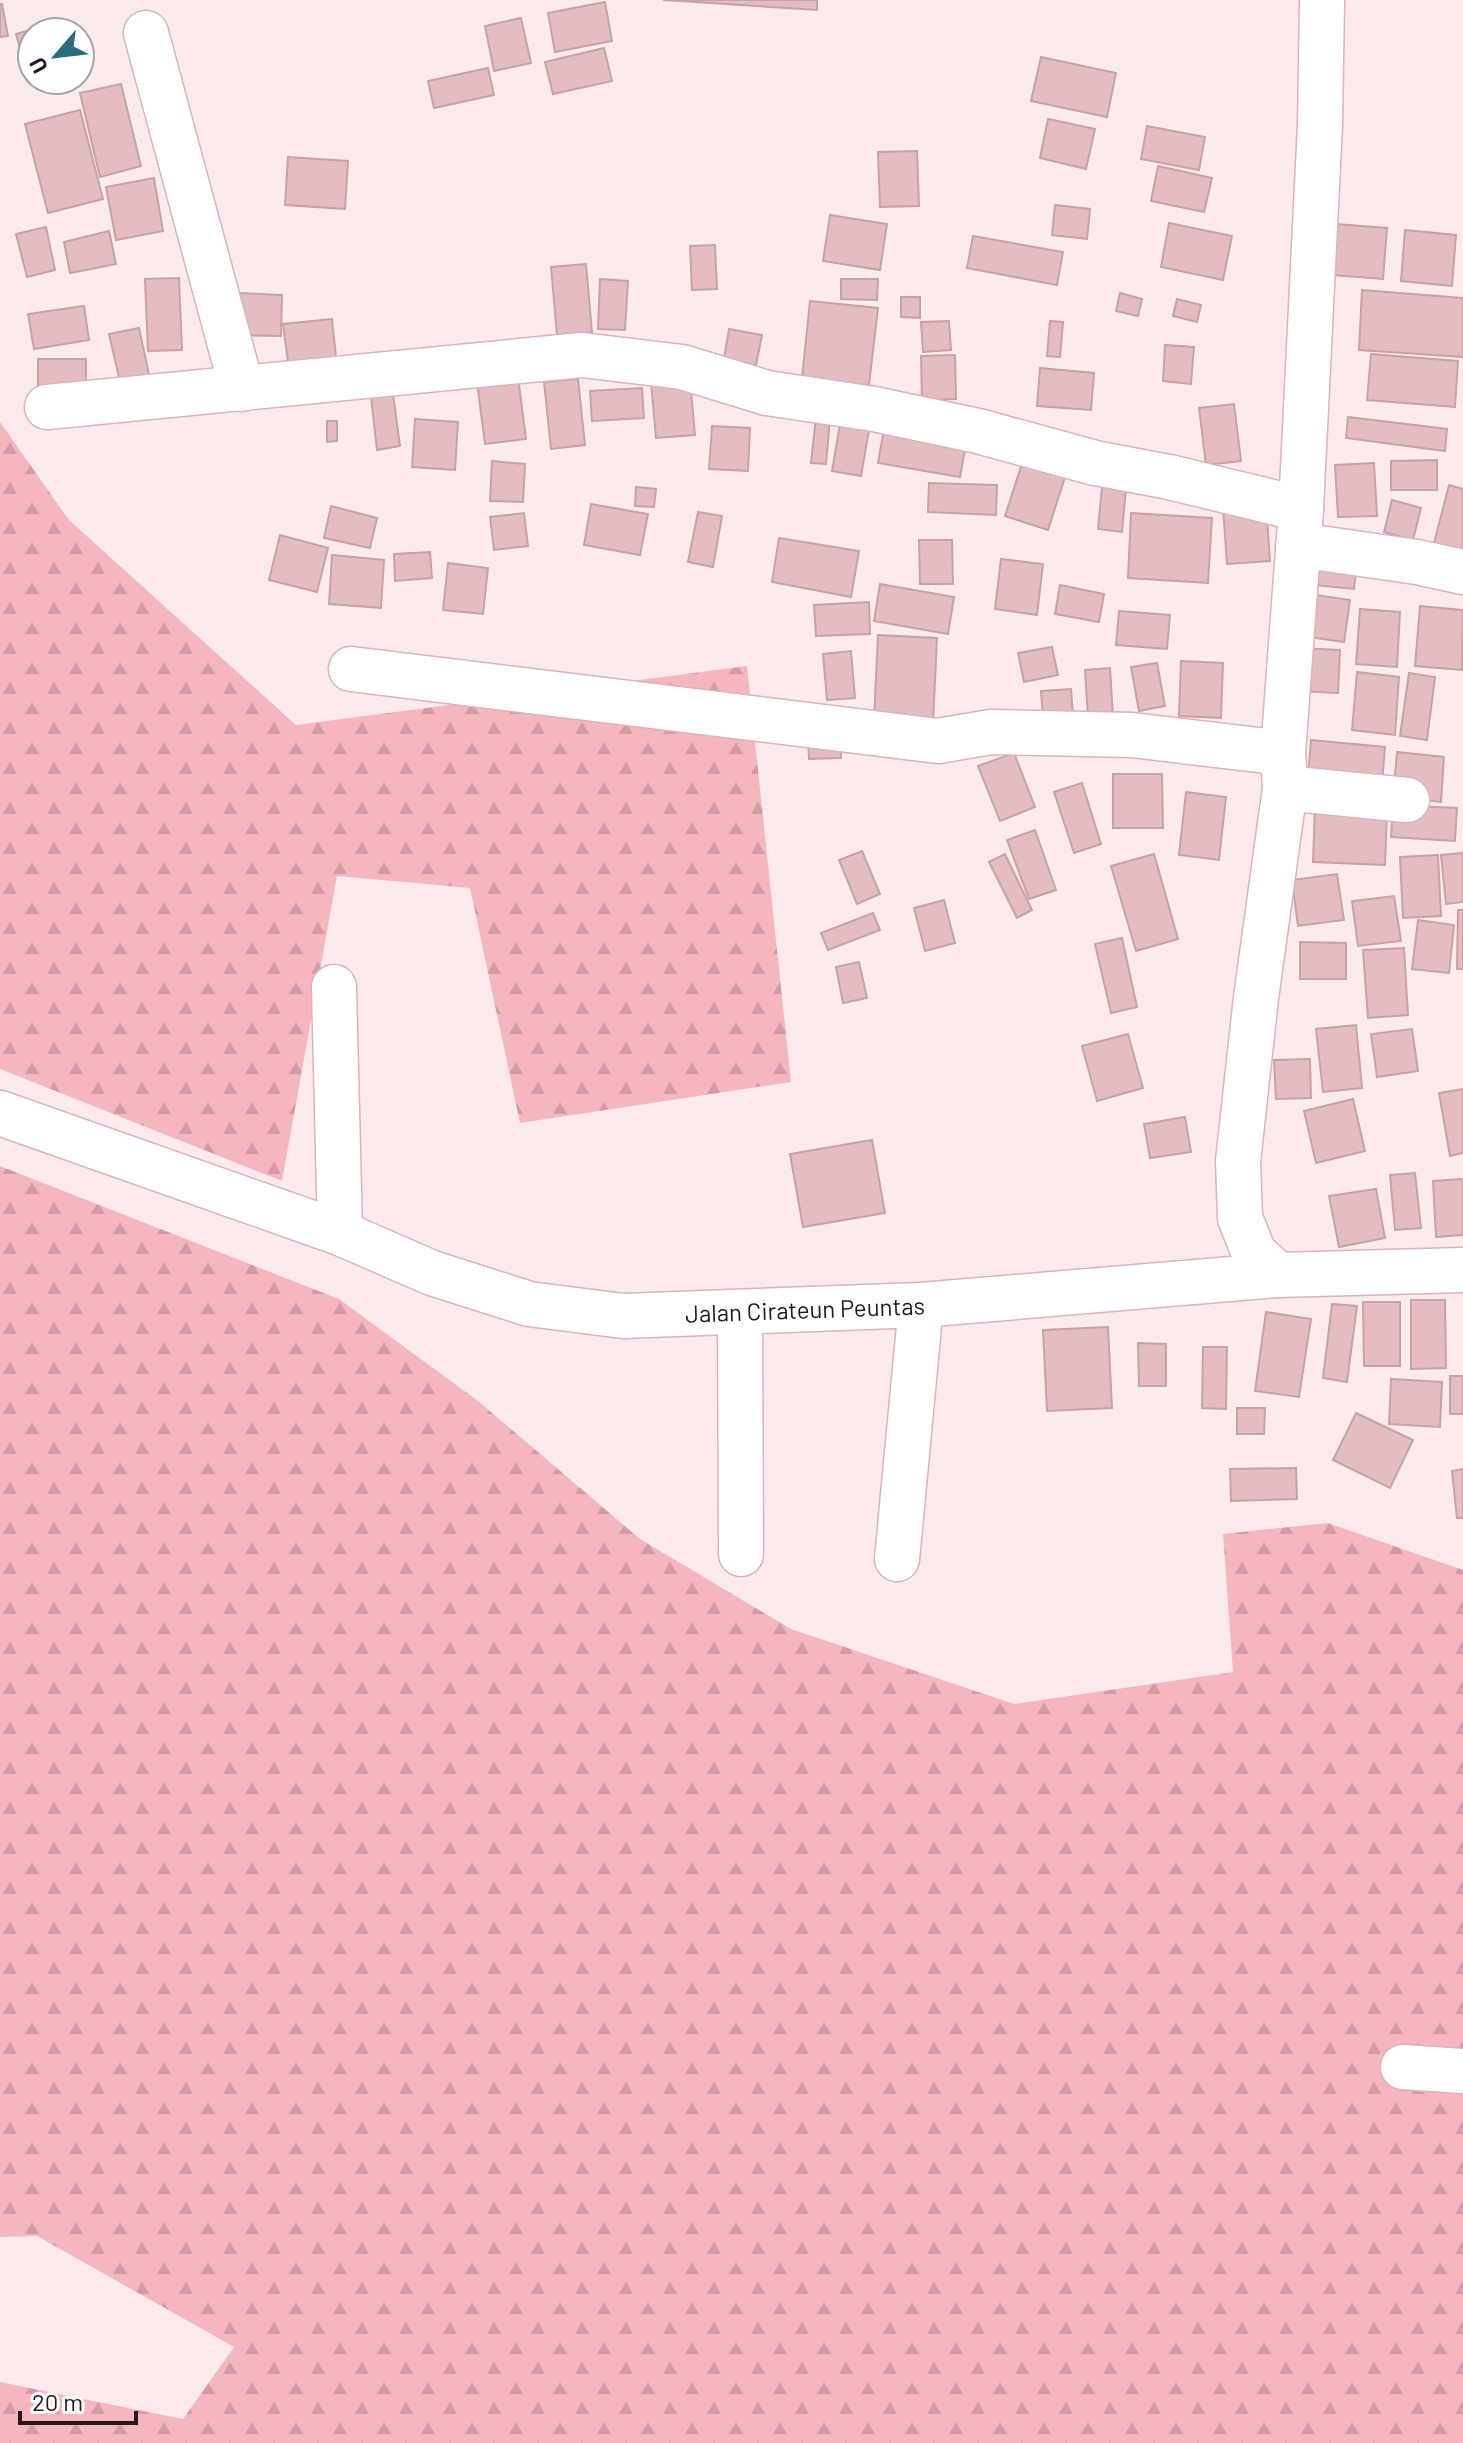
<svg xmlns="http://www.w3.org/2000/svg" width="1463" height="2443" viewBox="0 0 1463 2443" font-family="Barlow,sans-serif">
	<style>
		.forest { fill: url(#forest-firs) }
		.building { fill: #e3bdc1; stroke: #c7a2a6; stroke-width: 2 }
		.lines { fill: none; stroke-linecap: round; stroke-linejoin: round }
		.minor-casing { stroke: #dab4b8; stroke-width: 47 }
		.minor { stroke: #fff; stroke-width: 44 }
		.labels { text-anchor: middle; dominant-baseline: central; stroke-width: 8; stroke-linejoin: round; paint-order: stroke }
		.street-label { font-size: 24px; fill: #26191a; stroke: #fff }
	</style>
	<defs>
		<pattern id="forest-firs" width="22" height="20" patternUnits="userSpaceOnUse" patternTransform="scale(2)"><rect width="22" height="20" fill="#f6b6bf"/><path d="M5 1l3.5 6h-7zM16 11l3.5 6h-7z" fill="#d39ca4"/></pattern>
	</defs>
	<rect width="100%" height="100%" fill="#fbebed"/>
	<!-- forest -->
	<g class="forest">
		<path d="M0,422l69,98 227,205 451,-59 44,416 -271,41 -50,-235 -133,-12 -55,305 -282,-112z"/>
		<path d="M0,1166l339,133 139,102 162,138 151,90 223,75 219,-32 -10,-138 105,-11 135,47v873h-1463v-61l183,37 51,-72 -197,-111 -37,1z"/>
	</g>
	<!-- building -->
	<g class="building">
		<path d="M663,0h154v10z"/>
		<path d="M605,2l7,39 -57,11 -7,-39z"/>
		<path d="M0,4h2l6,32 -8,1z"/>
		<path d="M521,18l10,45 -37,8 -9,-45z"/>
		<path d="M49,25l2,7h-19v48h12l-14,4 -14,-50z"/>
		<path d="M604,48l8,33 -59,13 -8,-32z"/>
		<path d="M1041,57l75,16 -9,44 -76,-16z"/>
		<path d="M488,68l6,27 -60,13 -6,-27z"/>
		<path d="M121,84l20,82 -41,11 -20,-84z"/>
		<path d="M80,110l23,89 -55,14 -23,-89z"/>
		<path d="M1048,119l47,10 -9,40 -46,-11z"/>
		<path d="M1147,126l58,11 -6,33 -58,-11z"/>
		<path d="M917,151l2,55 -39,1 -2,-55z"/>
		<path d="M288,157l60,4 -3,48 -60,-4z"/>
		<path d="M1158,166l54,12 -8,34 -53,-11z"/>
		<path d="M154,178l9,53 -47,9 -10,-53z"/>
		<path d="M1055,205l35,4 -3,30 -35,-4z"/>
		<path d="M830,215l57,9 -7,46 -57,-9z"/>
		<path d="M1169,223l63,13 -9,44 -62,-13z"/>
		<path d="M1336,224l51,4 -4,51 -51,-4z"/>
		<path d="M46,227l9,43 -28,7 -11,-43z"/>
		<path d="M1405,230l51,5 -4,51 -51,-5z"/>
		<path d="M109,231l7,33 -46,9 -6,-31z"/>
		<path d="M973,236l90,16 -6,33 -90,-17z"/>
		<path d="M715,245l2,44 -25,1 -2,-44z"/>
		<path d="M586,264l6,68 -35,3 -6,-68z"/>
		<path d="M179,278l3,72 -34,1 -3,-72z"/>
		<path d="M600,279l28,2 -3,49 -27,-1z"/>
		<path d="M841,279h37l-1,21 -36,-1z"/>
		<path d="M1362,290l101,8v59l-104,-7z"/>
		<path d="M238,293l44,2 -1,41 -44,-1z"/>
		<path d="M1120,293l22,6 -4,17 -22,-5z"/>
		<path d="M901,297h19v21l-19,-1z"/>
		<path d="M1177,299l24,6 -4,17 -24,-6z"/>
		<path d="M810,301l68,7 -9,77 -67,-7z"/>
		<path d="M84,306l5,34 -55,9 -6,-35z"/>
		<path d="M332,319l4,38 -48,5 -5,-38z"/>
		<path d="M949,321l2,29 -28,2 -2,-30z"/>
		<path d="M1050,321l13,1 -3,35 -13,-1z"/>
		<path d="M139,328l11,51 -29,7 -12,-52z"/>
		<path d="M729,329l33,6 -6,30 -32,-6z"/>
		<path d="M1165,345l29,2 -3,37 -28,-3z"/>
		<path d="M1371,354l87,7 -3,46 -88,-7z"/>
		<path d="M955,355l1,44 -34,1 -1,-44z"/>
		<rect x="38" y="359" width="48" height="30"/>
		<path d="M1040,368l54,5 -3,37 -54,-4z"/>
		<path d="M518,377l8,62 -41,5 -8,-62z"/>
		<path d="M578,379l7,66 -34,4 -7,-67z"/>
		<path d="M690,379l5,56 -39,3 -5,-56z"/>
		<path d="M642,388l2,30 -52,3 -2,-30z"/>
		<path d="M393,394l7,52 -23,4 -6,-53z"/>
		<path d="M1234,404l7,57 -35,4 -7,-57z"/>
		<path d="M816,417l14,2 -4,45 -15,-1z"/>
		<path d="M886,417l82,15 -8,45 -82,-14z"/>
		<path d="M1348,417l99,12 -2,22 -99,-13z"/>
		<path d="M415,419l43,3 -3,48 -43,-3z"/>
		<path d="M327,421h10v20l-10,1z"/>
		<path d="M840,424l29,6 -8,46 -29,-5z"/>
		<path d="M712,426l38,2 -2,43 -39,-2z"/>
		<path d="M1025,454l43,14 -20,62 -43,-14z"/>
		<path d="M1437,460v30h-46v-29z"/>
		<path d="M492,461l33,3 -2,38 -33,-1z"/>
		<path d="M1374,463l3,53 -39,1 -3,-52z"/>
		<path d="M929,483l68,2 -1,30 -68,-3z"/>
		<path d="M1449,485l14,4v63l-29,-9z"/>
		<path d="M636,487l20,2 -2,18 -19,-1z"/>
		<path d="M1102,487l24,2 -4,43 -24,-3z"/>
		<path d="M1392,500l29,8 -8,32 -29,-8z"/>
		<path d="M591,504l57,10 -8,41 -56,-10z"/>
		<path d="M1266,504l4,57 -43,3 -4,-57z"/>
		<path d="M331,506l46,12 -7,30 -46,-10z"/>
		<path d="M698,512l24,4 -9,51 -25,-5z"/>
		<path d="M524,513l4,33 -34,4 -4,-33z"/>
		<path d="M1131,513l81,5 -4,65 -80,-5z"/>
		<path d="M280,535l48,13 -11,44 -48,-12z"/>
		<path d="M779,538l80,13 -8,46 -79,-15z"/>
		<path d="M919,540h33l1,44h-33z"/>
		<path d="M430,552l2,26 -37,3 -1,-27z"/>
		<path d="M332,555l52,5 -3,48 -52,-4z"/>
		<path d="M1308,555l49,6 -3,28 -49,-5z"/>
		<path d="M1001,559l42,5 -6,51 -42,-6z"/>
		<path d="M448,563l40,5 -5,46 -40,-4z"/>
		<path d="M880,584l74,13 -6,37 -74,-13z"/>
		<path d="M1060,585l44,9 -5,28 -44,-8z"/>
		<path d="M1309,594l41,6 -6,42 -42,-6z"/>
		<path d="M869,602l1,32 -54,2 -2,-31z"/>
		<path d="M1420,606l43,4 -1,60 -47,-4z"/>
		<path d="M1360,609l40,3 -3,55 -41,-3z"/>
		<path d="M1119,611l51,4 -3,34 -51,-4z"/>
		<path d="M878,635l59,3 -4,85 -59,-3z"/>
		<path d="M1052,647l6,28 -34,7 -6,-29z"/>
		<path d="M1298,648l42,2 -2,43 -42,-2z"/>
		<path d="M851,651l4,47 -28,2 -4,-46z"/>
		<path d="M1181,661l42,2 -2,55 -42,-2z"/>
		<path d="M1157,663l8,43 -26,5 -8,-44z"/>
		<path d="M1110,668l3,49 -25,1 -3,-48z"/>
		<path d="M1357,672l42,5 -4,58 -43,-5z"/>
		<path d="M1409,673l26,4 -8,63 -27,-4z"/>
		<path d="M1071,689l2,27 -30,3 -2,-28z"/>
		<path d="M808,736h32l1,22 -32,1z"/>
		<path d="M1311,740l74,7 -4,48 -74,-7z"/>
		<path d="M1397,752l47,5 -3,45 -48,-5z"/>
		<path d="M1014,753l21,54 -35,14 -22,-55z"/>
		<path d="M1113,774h49l1,54h-50z"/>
		<path d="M1082,783l19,61 -27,9 -20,-61z"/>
		<path d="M1186,792l40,5 -7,63 -40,-5z"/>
		<path d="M1393,805l64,3 -2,33 -64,-4z"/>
		<path d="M1315,807l72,3 -2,55 -72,-3z"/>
		<path d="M1035,830l21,60 -27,9 -22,-59z"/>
		<path d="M862,851l18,43 -23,10 -18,-44z"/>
		<path d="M1463,853v49l-17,2 -5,-49z"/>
		<path d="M1005,854l27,56 -15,8 -28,-56z"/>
		<path d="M1154,854l24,85 -42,12 -25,-85z"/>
		<path d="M1438,855l3,61 -38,2 -3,-61z"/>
		<path d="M1337,874l7,46 -46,6 -6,-46z"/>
		<path d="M1394,896l7,45 -43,5 -6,-45z"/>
		<path d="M944,900l11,43 -30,8 -11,-43z"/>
		<path d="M1458,910h5v59h-6z"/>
		<path d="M873,913l7,17 -52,20 -7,-17z"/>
		<path d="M1418,920l36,5 -5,48 -37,-4z"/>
		<path d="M1122,938l15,69 -26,6 -16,-69z"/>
		<path d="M1300,942l46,1v36h-46z"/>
		<path d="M1404,948l4,67 -40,3 -5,-68z"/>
		<path d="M859,962l8,36 -24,5 -7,-36z"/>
		<path d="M1356,1025l6,63 -39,4 -7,-63z"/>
		<path d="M1412,1029l6,42 -41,6 -6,-43z"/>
		<path d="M1128,1034l15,54 -46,13 -15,-55z"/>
		<path d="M1310,1059l1,39 -35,1 -2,-39z"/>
		<path d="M1463,1089v64l-13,3 -11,-63z"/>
		<path d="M1353,1099l12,52 -49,12 -12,-52z"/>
		<path d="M1185,1117l6,35 -41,6 -6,-34z"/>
		<path d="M872,1140l13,73 -82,14 -13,-73z"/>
		<path d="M1415,1173l6,55 -26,2 -5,-55z"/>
		<path d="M1463,1179v56l-27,2 -3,-56z"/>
		<path d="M1376,1189l9,49 -46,9 -10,-51z"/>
		<path d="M1411,1300h34l1,68 -35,1z"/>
		<path d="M1363,1302h37v64h-36z"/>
		<path d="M1332,1304l25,2 -10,76 -24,-4z"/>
		<path d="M1266,1312l45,7 -12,78 -44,-6z"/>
		<path d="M1108,1327l4,81 -65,3 -4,-81z"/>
		<path d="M1138,1343l28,1v42h-27z"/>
		<path d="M1203,1347h24l-1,62 -24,-1z"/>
		<rect x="1450" y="1376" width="13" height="38"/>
		<path d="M1391,1379l51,3 -2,45 -51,-3z"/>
		<path d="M1237,1408h28l-1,26h-27z"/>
		<path d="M1356,1413l57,27 -23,48 -57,-28z"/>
		<path d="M1296,1468l1,31 -66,2 -1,-32z"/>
		<path d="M1463,1469v49h-6l-5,-47z"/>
	</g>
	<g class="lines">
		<!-- minor casing -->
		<g class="minor-casing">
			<g id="minor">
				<path d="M146,33l96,356"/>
				<path d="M47,407l535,-52 100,12 85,26 107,16 104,22 117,32 74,14 132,32"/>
				<path d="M1298,545l119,17 46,10"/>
				<path d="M351,669l587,72 53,-9 141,3 151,18"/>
				<path d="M1285,788l122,12"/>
				<path d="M334,987l6,246"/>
				<path d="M0,1113l340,120 92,40 97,31 94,12 298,-11 357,-30 185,-5"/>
				<path d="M1278,1275l-24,-22 -14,-35 -2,-57 18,-163 29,-210 -2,-35 18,-244 19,-384 2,-125"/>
				<path d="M740,1313l1,241"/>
				<path d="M897,1559l24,-254"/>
				<path d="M1403,2067l60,4"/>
			</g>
		</g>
		<!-- minor -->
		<use href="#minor" class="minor"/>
	</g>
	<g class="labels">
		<!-- street labels -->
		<g class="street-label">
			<text transform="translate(805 1309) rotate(-2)">Jalan Cirateun Peuntas</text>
		</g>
	</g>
	<!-- north arrow -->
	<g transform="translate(56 56) rotate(242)"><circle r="38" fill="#ffffff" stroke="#a8a3a3" stroke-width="2"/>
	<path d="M0-6L14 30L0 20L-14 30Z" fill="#2a6c7f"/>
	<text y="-12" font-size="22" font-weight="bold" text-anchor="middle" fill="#26191a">U</text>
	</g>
	<!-- scale -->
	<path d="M20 2411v12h116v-12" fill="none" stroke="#26191a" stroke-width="4"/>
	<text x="32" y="2411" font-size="24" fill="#26191a" stroke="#ffffff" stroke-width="6" paint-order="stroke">20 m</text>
</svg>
